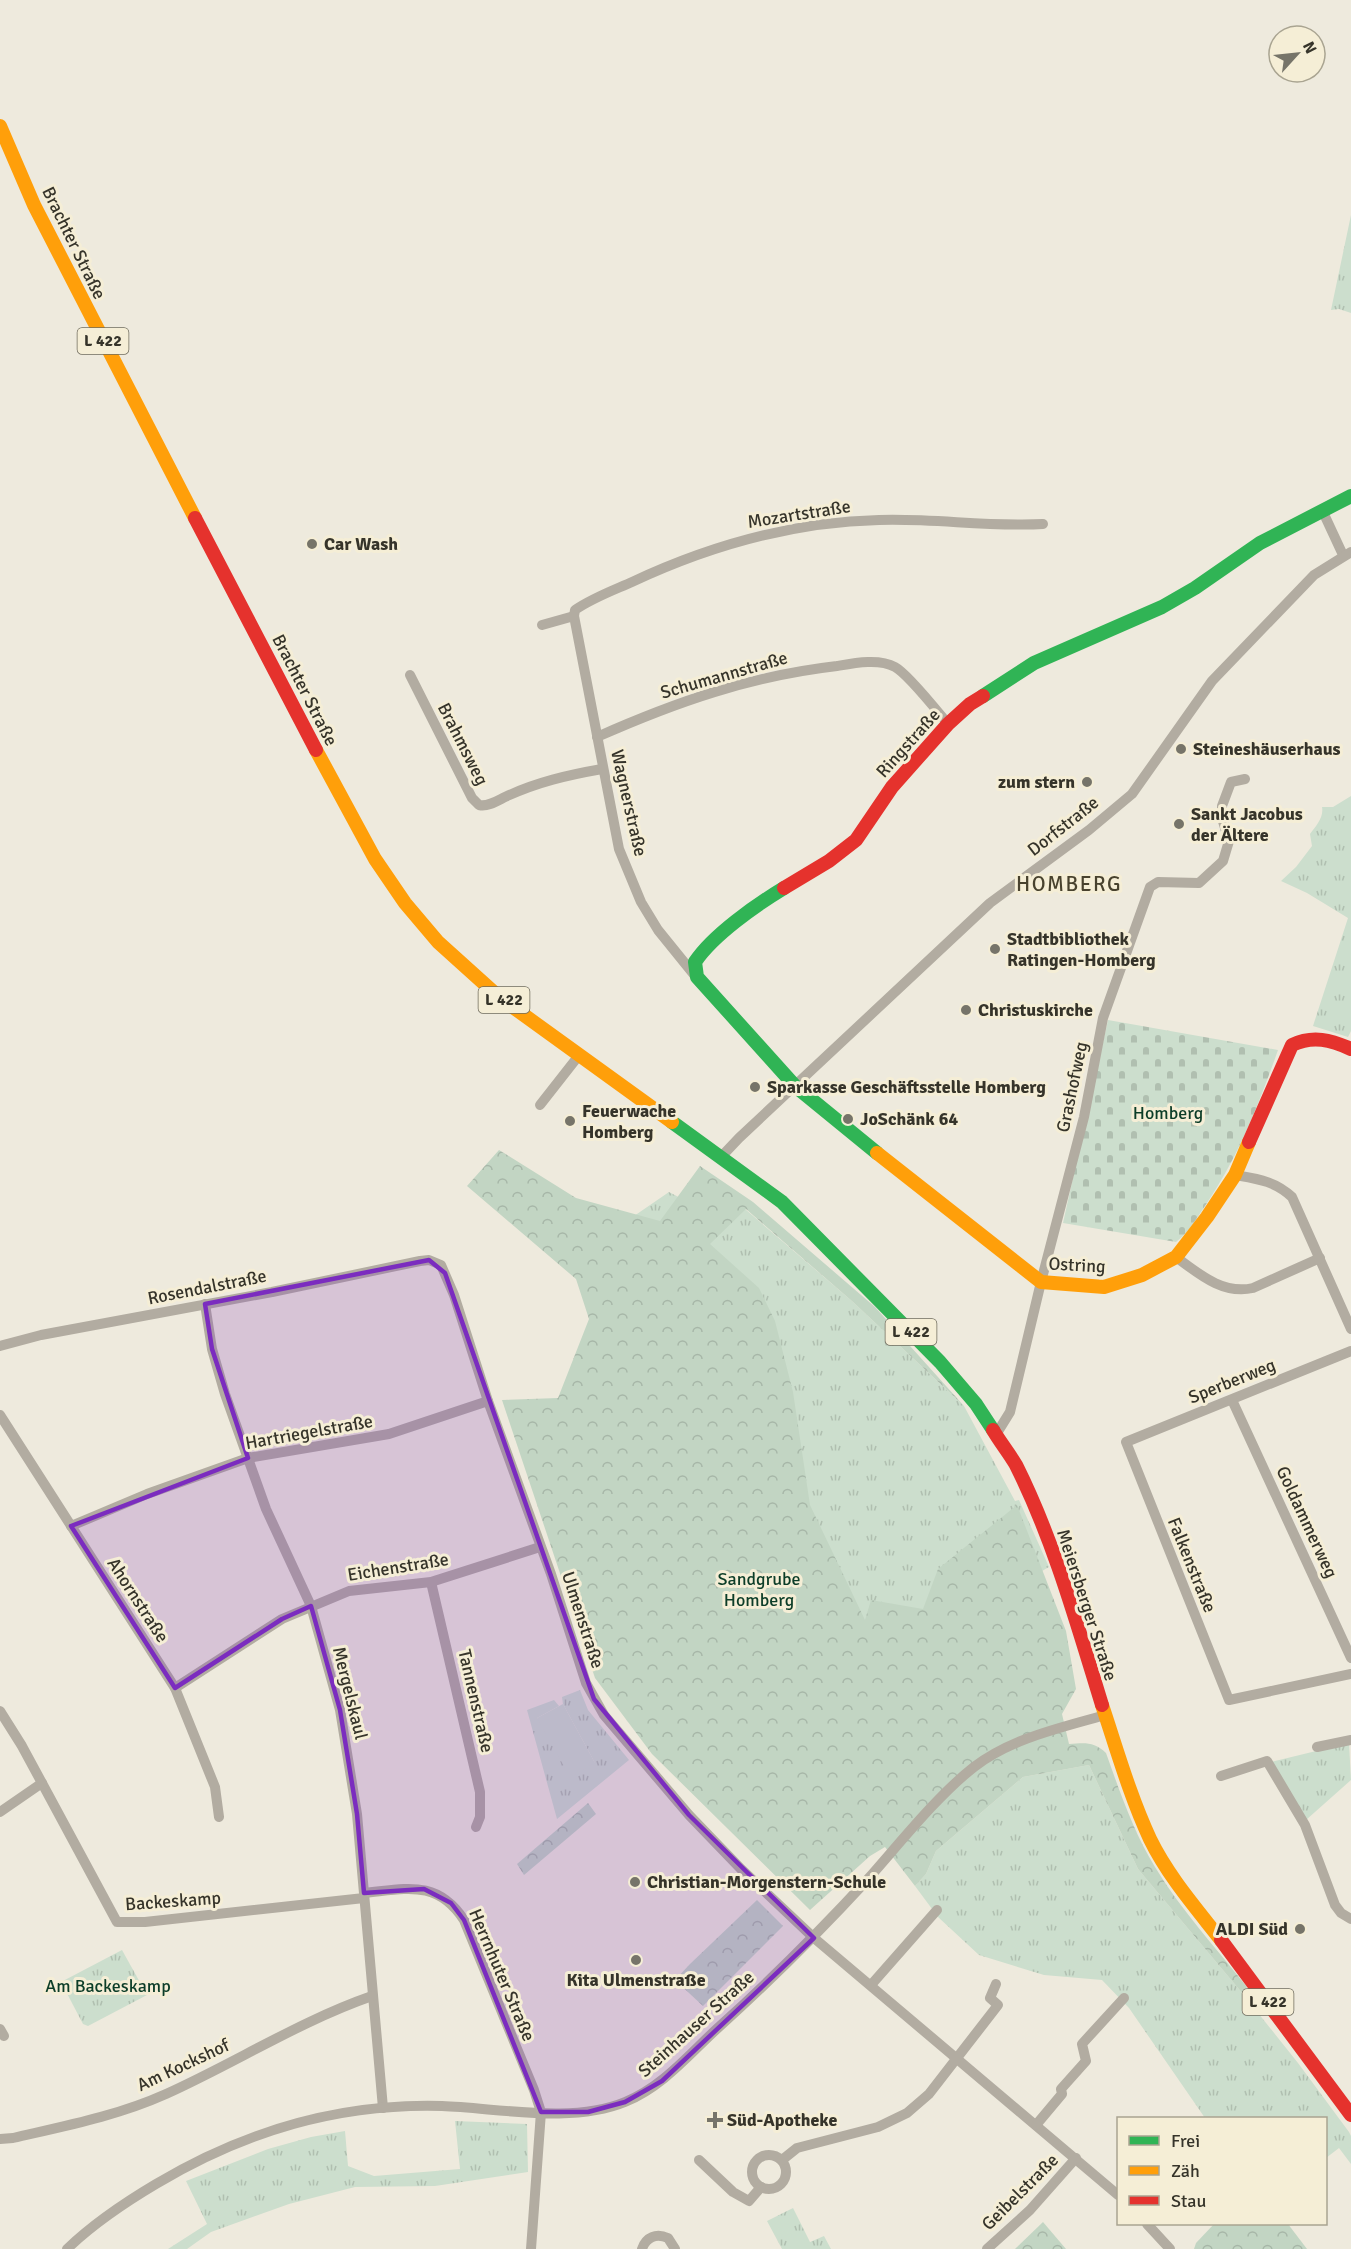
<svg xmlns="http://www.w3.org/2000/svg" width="1351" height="2249" viewBox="0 0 1351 2249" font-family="Signika,sans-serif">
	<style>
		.grass { fill: url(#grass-tufts) }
		.forest { fill: url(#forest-crowns) }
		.cemetery { fill: url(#cemetery-stones) }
		.pitch { fill: #ccdecd }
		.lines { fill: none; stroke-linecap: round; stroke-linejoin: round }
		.street { stroke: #b2aca1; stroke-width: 10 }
		.fast { stroke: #30b455; stroke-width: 14 }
		.slow { stroke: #ff9f0a; stroke-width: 14 }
		.jam { stroke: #e5322d; stroke-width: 14 }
		.marked { fill: #7b2cbf; fill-opacity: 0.2; stroke: #7b2cbf; stroke-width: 4.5; stroke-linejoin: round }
		.poi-dot { fill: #767469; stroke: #f5eed6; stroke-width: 2 }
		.labels { text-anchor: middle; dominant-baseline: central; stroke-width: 6; stroke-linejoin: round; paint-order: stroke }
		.shield { fill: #f5eed6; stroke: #6f6c5e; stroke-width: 1.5 }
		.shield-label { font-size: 16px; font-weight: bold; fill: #36342a }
		.street-label { font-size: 18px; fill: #36342a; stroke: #f5eed6 }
		.poi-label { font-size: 18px; font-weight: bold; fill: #36342a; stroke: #f5eed6; text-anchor: start }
		.park-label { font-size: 18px; fill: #0c3d28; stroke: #f5eed6 }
		.quarter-label { font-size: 21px; letter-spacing: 1.5px; fill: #48422e; stroke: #f5eed6 }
	</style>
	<defs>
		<pattern id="grass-tufts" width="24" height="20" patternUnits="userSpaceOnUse" patternTransform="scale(1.5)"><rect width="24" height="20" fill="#ccdecd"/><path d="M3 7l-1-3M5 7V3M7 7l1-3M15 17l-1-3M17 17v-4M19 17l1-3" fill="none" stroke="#b0bfb0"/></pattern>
		<pattern id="forest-crowns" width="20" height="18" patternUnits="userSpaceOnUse" patternTransform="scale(1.5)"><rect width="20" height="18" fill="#c2d5c3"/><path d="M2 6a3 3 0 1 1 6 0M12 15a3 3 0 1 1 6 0" fill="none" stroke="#a7b7a8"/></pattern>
		<pattern id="cemetery-stones" width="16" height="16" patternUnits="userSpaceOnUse" patternTransform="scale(1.5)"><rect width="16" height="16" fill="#ccdecd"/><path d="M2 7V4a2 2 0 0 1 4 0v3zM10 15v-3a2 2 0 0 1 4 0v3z" fill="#b0bfb0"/></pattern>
	</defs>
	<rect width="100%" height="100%" fill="#eeeadd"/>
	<!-- grass -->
	<g class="grass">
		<path d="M1351,215v98l-12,-4 -8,1z"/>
		<path d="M1351,796v235l-3,6 -35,-11 35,-108 -41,-25 -26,-12 15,-14 16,-21 -2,-12c6,-8 14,-17 12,-27h11z"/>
		<path d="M669,1192l34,18 42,-1 108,93 111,104 51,95 4,-1 30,67 -45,26 -90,85 -304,-343 -24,-86z"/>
		<path d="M580,1690l8,20 41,50 -72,59 -30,-109 27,-10 5,6 -22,12 58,45 -32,-59 -1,-7z"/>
		<path d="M1349,1743l2,37 -45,40 -35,-58z"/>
		<path d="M1089,1765l49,104 105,125 55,69 51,69 2,4v28l-12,-16 -13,10v-40h-121l-76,-110 -27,-28 -58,-5 -65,-20 -41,-38 -23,-31 11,-12 10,-23 87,-74z"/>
		<path d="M122,1950l25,45 -59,31 -5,-2 -22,-42z"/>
		<path d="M455,2121l72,3 1,48 -93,14 -80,1 -66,17 -78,28 -24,17h-19l39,-25 -21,-43 82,-32 43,-12 34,-6 3,35 26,10 86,-7z"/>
		<path d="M793,2208l17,34 14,-6 7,13h-49l-15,-28z"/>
	</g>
	<!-- forest -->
	<g class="forest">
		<path d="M499,1150l77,48 84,23 40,-55 53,36 122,105 89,99 -111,-104 -107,-93 -36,35 49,44 16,33 18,71 17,113 55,115 6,-20 52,9 15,-40 79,-64 49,126 10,58 -14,25 7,30c15,-1 25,-3 37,9 14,39 27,78 49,114 26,43 61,81 92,120l-4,7 -105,-125 -49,-104 -66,12 -87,74 -10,23 -11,12 -30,-39 -15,9 -60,54 -158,-156 -57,-76 -93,-278 56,-2 31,-79 -13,-40 -109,-93z"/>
		<path d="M588,1803l8,11 -72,61 -7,-11z"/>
		<path d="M757,1900l26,26 -80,80 -28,-26 15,-16z"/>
		<path d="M1043,2222l23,27h-51z"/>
		<path d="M1214,2224h74l19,25h-113l2,-6z"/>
	</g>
	<!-- cemetery -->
	<path class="cemetery" d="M1108,1020l170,30c-19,54 -40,108 -73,156 -9,13 -16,26 -29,36l-113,-19z"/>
	<!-- pitch -->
	<path class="pitch" d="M563,1704l32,59 -25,14 -33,-59z"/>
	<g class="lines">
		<!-- street -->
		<g class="street">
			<path d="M1323,512l20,43"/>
			<path d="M542,625l32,-9"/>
			<path d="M410,675l62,123 7,7c9,2 18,-4 26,-8 32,-15 63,-22 97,-28"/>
			<path d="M597,737c79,-35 153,-61 240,-71 17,-3 42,-8 58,1 13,7 42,44 53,57"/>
			<path d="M696,977l-38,-47 -17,-28 -22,-53 -45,-233 1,-6c17,-12 39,-20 57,-28 79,-37 159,-60 247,-62 54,-2 109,7 164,4"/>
			<path d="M540,1105l40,-51"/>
			<path d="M721,1157l18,-19 251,-235 99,-73 43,-36 80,-113 102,-106 37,-23"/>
			<path d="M1235,1175c23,4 40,6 57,22l59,132"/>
			<path d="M1176,1257c23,17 47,38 77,31l67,-30"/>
			<path d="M205,1304l7,45 13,45 41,115 45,97 29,104 17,104 26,294"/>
			<path d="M0,1346l41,-11 231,-43 148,-31 9,-1 12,5 13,30 34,106 63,173 35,109 18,32 85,100 52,54 73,69 304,257"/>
			<path d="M1351,1351l-225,91 103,258 122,-26"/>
			<path d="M1232,1400l119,258"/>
			<path d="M0,1415l175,273 40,99 4,30"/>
			<path d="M997,1433l13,-21 31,-130 43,-165 19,-99 47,-131 8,-5 41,1 24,-22 6,-20 -7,-23v-12l9,-24 14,-3"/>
			<path d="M71,1526l76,-32 101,-36 141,-24 99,-33"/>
			<path d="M431,1582l49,210v25l-4,10"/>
			<path d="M175,1688l107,-69 67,-28 82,-9 109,-35"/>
			<path d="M0,1711l22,35 95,176h28l219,-24"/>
			<path d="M1317,1747l34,-7"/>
			<path d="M1221,1776l46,-15 38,64 30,80 6,8 10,6"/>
			<path d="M0,1812l42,-29"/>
			<path d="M364,1893c42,-4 73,-14 100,27l70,170 7,22 -10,137"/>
			<path d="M871,1985l66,-75"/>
			<path d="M0,2029l4,7"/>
			<path d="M1036,2125l26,-31 -1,-5 25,-28 -4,-17 42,-46"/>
			<path d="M0,2139l13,-1c52,-12 104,-22 153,-44 69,-31 134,-73 206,-98"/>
			<circle cx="769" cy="2172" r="17"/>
			<path d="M699,2160l34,32 16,9 12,-14"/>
			<path d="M782,2160l15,-12 81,-21 29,-14 22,-19 69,-89 -8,-7 6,-14"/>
			<path d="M1147,2224l23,25"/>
			<path d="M67,2249c27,-26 57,-46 89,-65 89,-53 182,-81 286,-78 56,2 130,18 183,-4 39,-16 65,-49 95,-76 52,-47 101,-96 148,-147 32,-36 69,-83 106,-112 38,-29 86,-39 131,-52"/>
			<path d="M642,2249c4,-12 14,-16 26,-11l7,11"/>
			<path d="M987,2249l43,-39 46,-52"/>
		</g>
		<!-- fast -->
		<g class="fast">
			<path d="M983,696l51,-33 128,-56 33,-19 65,-45 91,-47"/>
			<path d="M784,888c-28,17 -71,47 -89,74l2,15 98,109 82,67"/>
			<path d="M672,1122l110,80 158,160 36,42 17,26"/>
		</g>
		<!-- slow -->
		<g class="slow">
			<path d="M0,126l34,79 161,313"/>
			<path d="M316,750l59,109 30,44 33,39 61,55 173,125"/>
			<path d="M877,1153l164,129 63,5 38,-12 34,-18 31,-40 28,-42 14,-33"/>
			<path d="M1102,1705c15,45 28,91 48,134 18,37 46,69 71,101"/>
		</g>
		<!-- jam -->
		<g class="jam">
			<path d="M195,518l121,232"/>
			<path d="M784,888l45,-27 27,-21 36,-53 56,-63 22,-20 13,-8"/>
			<path d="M1249,1142l43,-97c21,-10 39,-5 59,4"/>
			<path d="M993,1430c7,12 16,23 23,35 38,76 61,159 86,240"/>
			<path d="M1221,1940l130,175"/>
		</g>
	</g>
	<!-- marked area -->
	<path class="marked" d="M429,1260l16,13 149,426 95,116 125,123 -152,143 -37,21 -37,10h-47l-77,-192 -13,-17 -27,-14 -60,4 -7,-79 -17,-104 -29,-104 -29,13 -107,69 -104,-162 177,-68 -36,-109 -7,-45z"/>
	<!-- markers -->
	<g class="poi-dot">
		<circle cx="312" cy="544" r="6"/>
		<circle cx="1181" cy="749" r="6"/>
		<circle cx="1087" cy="782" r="6"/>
		<circle cx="1179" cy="824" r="6"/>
		<circle cx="995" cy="949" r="6"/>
		<circle cx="966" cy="1010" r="6"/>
		<circle cx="755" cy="1087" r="6"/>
		<circle cx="848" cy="1119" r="6"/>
		<circle cx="570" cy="1121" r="6"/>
		<circle cx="635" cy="1882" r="6"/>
		<circle cx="1300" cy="1929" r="6"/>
		<circle cx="636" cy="1960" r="6"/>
		<path d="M712 2111h6v6h6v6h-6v6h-6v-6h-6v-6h6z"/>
	</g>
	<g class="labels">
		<!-- shield labels -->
		<g class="shield">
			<rect x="77.5" y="328" width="51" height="26" rx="4.5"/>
			<rect x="478.5" y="987" width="51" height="26" rx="4.5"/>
			<rect x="885.5" y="1319" width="51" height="26" rx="4.5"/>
			<rect x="1242.5" y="1989" width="51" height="26" rx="4.5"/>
		</g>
		<g class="shield-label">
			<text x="103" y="341">L 422</text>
			<text x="504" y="1000">L 422</text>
			<text x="911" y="1332">L 422</text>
			<text x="1268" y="2002">L 422</text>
		</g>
		<!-- street labels -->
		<g class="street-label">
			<text transform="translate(74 243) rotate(64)">Brachter Straße</text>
			<text transform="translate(799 514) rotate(-9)">Mozartstraße</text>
			<text transform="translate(724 675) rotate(-16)">Schumannstraße</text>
			<text transform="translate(305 690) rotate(63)">Brachter Straße</text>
			<text transform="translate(908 743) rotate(-48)">Ringstraße</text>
			<text transform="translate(463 744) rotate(63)">Brahmsweg</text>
			<text transform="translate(629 803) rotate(77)">Wagnerstraße</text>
			<text transform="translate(1063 826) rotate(-38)">Dorfstraße</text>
			<text transform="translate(1072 1087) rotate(-78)">Grashofweg</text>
			<text transform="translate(1077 1265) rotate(3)">Ostring</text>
			<text transform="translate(207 1287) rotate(-11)">Rosendalstraße</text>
			<text transform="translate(1232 1381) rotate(-22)">Sperberweg</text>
			<text transform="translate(309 1432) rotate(-10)">Hartriegelstraße</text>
			<text transform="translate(1307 1522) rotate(65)">Goldammerweg</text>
			<text transform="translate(1192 1565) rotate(68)">Falkenstraße</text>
			<text transform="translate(398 1567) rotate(-9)">Eichenstraße</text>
			<text transform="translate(138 1600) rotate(57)">Ahornstraße</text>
			<text transform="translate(1087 1605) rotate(72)">Meiersberger Straße</text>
			<text transform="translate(583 1620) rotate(72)">Ulmenstraße</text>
			<text transform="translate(350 1693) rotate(76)">Mergelskaul</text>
			<text transform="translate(476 1701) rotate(77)">Tannenstraße</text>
			<text transform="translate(173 1901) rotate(-4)">Backeskamp</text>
			<text transform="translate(502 1975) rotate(67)">Herrnhuter Straße</text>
			<text transform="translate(696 2024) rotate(-42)">Steinhauser Straße</text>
			<text transform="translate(183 2065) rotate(-25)">Am Kockshof</text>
			<text transform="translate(1020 2192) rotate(-45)">Geibelstraße</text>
		</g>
		<!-- poi labels -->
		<g class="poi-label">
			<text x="324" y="544">Car Wash</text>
			<text x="1193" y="749">Steineshäuserhaus</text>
			<text x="1075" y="782" text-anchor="end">zum stern</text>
			<text x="1191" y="814">Sankt Jacobus<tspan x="1191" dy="21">der Ältere</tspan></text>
			<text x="1007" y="939">Stadtbibliothek<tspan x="1007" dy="21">Ratingen-Homberg</tspan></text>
			<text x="978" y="1010">Christuskirche</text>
			<text x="767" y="1087">Sparkasse Geschäftsstelle Homberg</text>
			<text x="582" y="1111">Feuerwache<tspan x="582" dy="21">Homberg</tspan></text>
			<text x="860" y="1119">JoSchänk 64</text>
			<text x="647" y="1882">Christian-Morgenstern-Schule</text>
			<text x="1288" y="1929" text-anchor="end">ALDI Süd</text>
			<text x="636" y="1980" text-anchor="middle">Kita Ulmenstraße</text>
			<text x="727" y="2120">Süd-Apotheke</text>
		</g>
		<!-- park labels -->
		<g class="park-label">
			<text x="1168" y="1113">Homberg</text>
			<text x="759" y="1579">Sandgrube<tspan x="759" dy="21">Homberg</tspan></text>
			<text x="108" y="1986">Am Backeskamp</text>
		</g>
		<!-- quarter labels -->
		<g class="quarter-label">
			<text x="1069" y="884">HOMBERG</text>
		</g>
	</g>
	<!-- legend -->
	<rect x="1117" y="2117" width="210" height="108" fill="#f5eed6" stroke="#a9a491" stroke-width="1.5"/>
	<rect x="1129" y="2136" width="30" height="9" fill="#30b455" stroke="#a9a491" stroke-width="1.5"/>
	<text x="1171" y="2147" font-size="18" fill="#36342a">Frei</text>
	<rect x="1129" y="2166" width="30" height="9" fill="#ff9f0a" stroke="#a9a491" stroke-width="1.5"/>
	<text x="1171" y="2177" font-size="18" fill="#36342a">Zäh</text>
	<rect x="1129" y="2196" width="30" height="9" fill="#e5322d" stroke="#a9a491" stroke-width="1.5"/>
	<text x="1171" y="2207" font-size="18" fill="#36342a">Stau</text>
	<!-- north arrow -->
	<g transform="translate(1297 54) rotate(63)"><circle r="28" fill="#f5eed6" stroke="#a9a491" stroke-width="1.5"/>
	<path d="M0-4.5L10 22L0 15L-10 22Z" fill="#767469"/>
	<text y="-9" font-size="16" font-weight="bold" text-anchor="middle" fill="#36342a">N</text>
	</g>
</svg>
